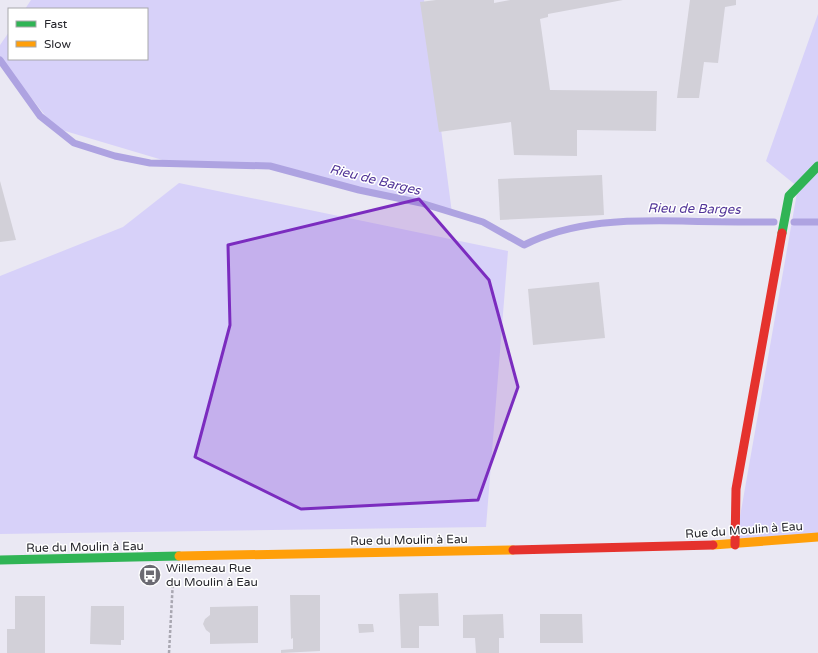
<svg xmlns="http://www.w3.org/2000/svg" width="818" height="653" viewBox="0 0 818 653" font-family="'Varela Round',sans-serif">
	<style>
		.green { fill: #d7d1f9 }
		.lines { fill: none; stroke-linecap: round; stroke-linejoin: round }
		.stream { stroke: #aea3e1; stroke-width: 7 }
		.building { fill: #d2d0d8 }
		.path { stroke: #a9a7b1; stroke-width: 2.5; stroke-dasharray: 3 2; stroke-linecap: butt }
		.fast { stroke: #30b455; stroke-width: 9 }
		.slow { stroke: #ff9f0a; stroke-width: 9 }
		.jam { stroke: #e5322d; stroke-width: 9 }
		.marked { fill: #7b2cbf; fill-opacity: 0.2; stroke: #7b2cbf; stroke-width: 3; stroke-linejoin: round }
		.labels { text-anchor: middle; dominant-baseline: central; stroke-width: 3; stroke-linejoin: round; paint-order: stroke }
		.street-label { font-size: 12px; fill: #26262c; stroke: #fff }
		.poi-label { font-size: 12px; fill: #26262c; stroke: #fff; text-anchor: start }
		.water-label { font-size: 13px; font-style: italic; fill: #523598; stroke: #fff }
	</style>
	<rect width="100%" height="100%" fill="#eae8f3"/>
	<!-- green -->
	<g class="green">
		<path d="M31,0h393l28,213 -182,-47 -94,-2 -121,-36 -55,-70v-13l9,-13v27h138v-50h-122z"/>
		<path d="M818,14v520l-83,11 63,-358 -32,-26z"/>
		<path d="M179,183l329,68 -22,276 -486,7v-258l123,-49z"/>
	</g>
	<g class="lines">
		<!-- stream -->
		<g class="stream">
			<path d="M0,60l40,56 34,27 41,13 35,7 120,3 89,24 62,13 62,19 41,23c50,-25 104,-25 158,-24 31,1 62,1 92,1"/>
			<path d="M794,222h24"/>
		</g>
	</g>
	<!-- building -->
	<g class="building">
		<path d="M436,0h58v3l16,-3h113l-75,14v3l-8,2 10,71 107,1 -1,40 -79,-1v26l-63,-1 -3,-33 -72,10 -19,-130z"/>
		<path d="M690,0h46v5l-11,2 -7,56 -14,-1 -5,36h-22z"/>
		<path d="M602,175l2,40 -104,5 -2,-41z"/>
		<path d="M0,181l16,59 -16,2z"/>
		<path d="M599,282l6,56 -72,7 -5,-56z"/>
		<path d="M438,593l1,33h-20v22h-18l-2,-54z"/>
		<path d="M290,595h30v56l-39,2v-3l12,-1v-11l-2,1z"/>
		<path d="M15,596h30v57h-38v-24h8z"/>
		<path d="M91,606h33v34h-3v5l-31,-1z"/>
		<path d="M258,606v37l-48,1v-11l-4,-3 -3,-6 2,-5 5,-4v-8z"/>
		<path d="M503,614l1,24h-5v15h-23l-1,-15h-12v-23z"/>
		<path d="M540,614h42l1,29h-43z"/>
		<path d="M358,624h15l1,8 -15,1z"/>
	</g>
	<g class="lines">
		<!-- path -->
		<path class="path" d="M169,653l4,-73"/>
		<!-- fast -->
		<g class="fast">
			<path d="M782,233l7,-37 29,-30"/>
			<path d="M0,560l179,-4"/>
		</g>
		<!-- slow -->
		<g class="slow">
			<path d="M713,545l105,-8"/>
			<path d="M179,556l334,-6"/>
		</g>
		<!-- jam -->
		<g class="jam">
			<path d="M735,545l1,-56 46,-256"/>
			<path d="M513,550l200,-5"/>
		</g>
	</g>
	<!-- marked area -->
	<path class="marked" d="M419,199l70,81 29,107 -40,113 -177,9 -106,-52 35,-132 -2,-80z"/>
	<!-- icons -->
	<defs>
		<g id="bus-disc" transform="scale(1.15)"><circle r="9.5" fill="#6b6a72" stroke="#fff"/><path d="M-5-6H5V4H4V6H2V4H-2V6H-4V4H-5ZM-3.5-4V0h7V-4ZM-3.5 1.2v1.5H-2V1.2ZM2 1.2v1.5H3.5V1.2Z" fill="#fff"/></g>
	</defs>
	<g fill-rule="evenodd">
		<use href="#bus-disc" x="150" y="575"/>
	</g>
	<g class="labels">
		<!-- street labels -->
		<g class="street-label">
			<text transform="translate(744 530) rotate(-4)">Rue du Moulin à Eau</text>
			<text transform="translate(409 540) rotate(-1)">Rue du Moulin à Eau</text>
			<text transform="translate(85 547) rotate(-1)">Rue du Moulin à Eau</text>
		</g>
		<!-- poi labels -->
		<g class="poi-label">
			<text x="166" y="568">Willemeau Rue<tspan x="166" dy="14">du Moulin à Eau</tspan></text>
		</g>
		<!-- water labels -->
		<g class="water-label">
			<text transform="translate(375 180) rotate(14)">Rieu de Barges</text>
			<text transform="translate(694 209) rotate(1)">Rieu de Barges</text>
		</g>
	</g>
	<!-- legend -->
	<rect x="8" y="8" width="140" height="52" fill="#ffffff" stroke="#a8a8ab"/>
	<rect x="16" y="21" width="20" height="6" fill="#30b455" stroke="#a8a8ab"/>
	<text x="44" y="28" font-size="12" fill="#26262c">Fast</text>
	<rect x="16" y="41" width="20" height="6" fill="#ff9f0a" stroke="#a8a8ab"/>
	<text x="44" y="48" font-size="12" fill="#26262c">Slow</text>
</svg>
